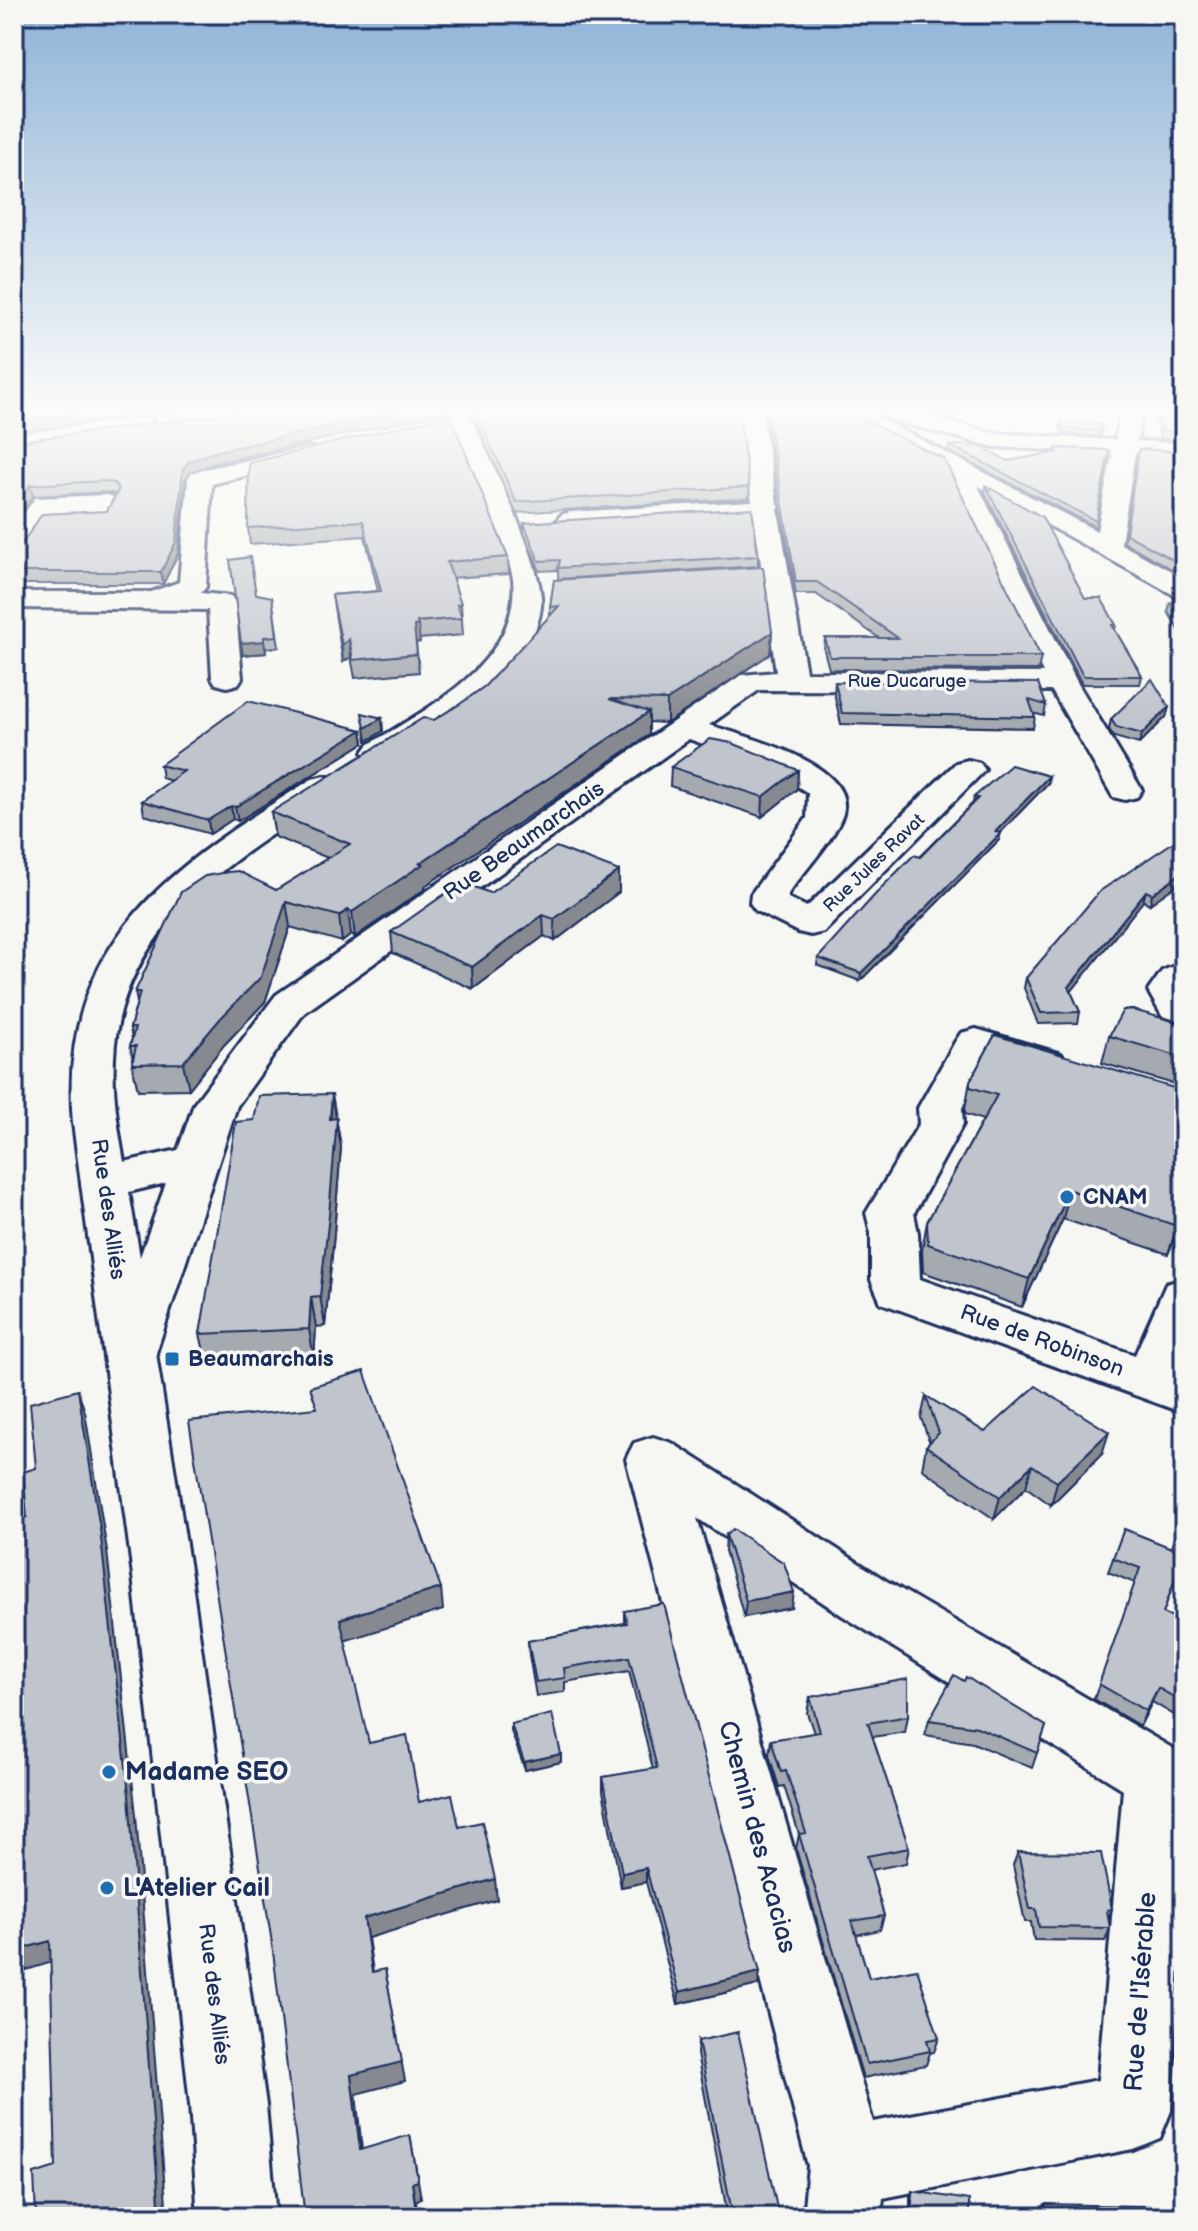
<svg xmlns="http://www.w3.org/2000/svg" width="1198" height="2231" viewBox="0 0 1198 2231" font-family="'Balsamiq Sans',sans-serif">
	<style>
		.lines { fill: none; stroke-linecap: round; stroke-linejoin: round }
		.minor-casing { stroke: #1b2f5e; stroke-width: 6 }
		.minor { fill: #f6f6f2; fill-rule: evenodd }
		.wall { fill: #a5a9b0; stroke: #1b2f5e; stroke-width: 2 }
		.shaded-wall { fill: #868990; stroke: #1b2f5e; stroke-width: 2 }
		.building { fill: #c0c4cd; stroke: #1b2f5e; stroke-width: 2 }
		.poi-dot { fill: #1f6fb2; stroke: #f6f6f2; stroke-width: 3 }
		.labels { text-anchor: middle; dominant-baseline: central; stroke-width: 7; stroke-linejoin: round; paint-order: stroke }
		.far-street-label { font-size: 18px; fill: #1b2f5e; stroke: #f6f6f2 }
		.street-label { font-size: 22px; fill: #1b2f5e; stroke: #f6f6f2 }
		.poi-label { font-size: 22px; font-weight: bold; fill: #1b2f5e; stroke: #f6f6f2; text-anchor: start }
		.near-poi-label { font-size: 26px; font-weight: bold; fill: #1b2f5e; stroke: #f6f6f2; text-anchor: start }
		.near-street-label { font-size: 26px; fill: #1b2f5e; stroke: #f6f6f2 }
	</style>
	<rect width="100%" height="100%" fill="#f6f6f2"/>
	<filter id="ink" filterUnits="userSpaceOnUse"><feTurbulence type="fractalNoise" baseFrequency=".0125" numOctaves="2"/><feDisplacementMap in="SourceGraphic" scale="16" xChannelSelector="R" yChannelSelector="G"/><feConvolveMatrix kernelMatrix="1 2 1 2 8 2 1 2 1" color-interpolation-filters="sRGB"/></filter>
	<g filter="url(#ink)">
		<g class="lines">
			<!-- minor casing -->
			<g class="minor-casing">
				<g id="minor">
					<path d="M148,408h22l35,61 103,-22 8,2 4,5 -4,5 -104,25 -6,103 -5,6 30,3 4,6 7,76 -4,6 -11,3 -11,-3 -4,-6 -4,-68 -194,-2v-16h137l28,-10 9,-102z"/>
					<path d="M450,408h22v11c17,40 74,150 69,188 -6,50 -55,88 -93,115 -22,15 -53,44 -80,37l-5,-7 5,-7c60,-37 153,-82 145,-166 -2,-15 -12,-31 -17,-46 -16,-38 -31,-76 -46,-114z"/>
					<path d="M739,408h22l16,94 3,5 -2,3 28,162 237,1 -98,-205 -110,-55 -3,-5h28l237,123 15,-78 -118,-6 -104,-27 -3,-5 11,-7 96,25 121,7 6,-32h22l-6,33 47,2v14l-49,-3 -14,90 63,34v19l-10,-2 -196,-109 99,196 65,108 -5,7 -12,3 -12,-3 -61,-106 -293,-1 -50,35c34,11 156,40 132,94 -10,24 -38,53 -53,75v4l19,9 149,-144 12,-3 12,3 5,7 -161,162 -13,3 -13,-3 -42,-21 -6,-8 1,-9 56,-76 1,-25 -39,-25 -80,-29 -385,274 -67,93 -81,247 35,223 75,529 10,112h-78l-8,-112 -57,-529 -60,-453c-16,-183 101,-258 239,-344l12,-3 12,3 5,7 -5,7c-99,63 -217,133 -222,265 -2,35 4,70 10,104l54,-12 16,-46 82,-109 465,-320 35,-3 -22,-157 -184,13 -9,-3 -4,-5 4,-5 9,-3 182,-11zM166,1183l-26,74 -11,-65z"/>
					<path d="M106,495l9,2 3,5 -9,17 -66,3 -20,30 -9,2v-26l21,-30z"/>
					<path d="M1184,962v60l-22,-6 -14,-25 14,-20z"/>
					<path d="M976,1029l85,25 6,9 -6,9 -15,4 -58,-17 -26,49 1,16 -49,89 4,20 2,46 215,76 31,-71 18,-5v83l-3,9 3,1v41l-303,-110 -10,-23v-47l-5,-20 53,-89 -1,-16 37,-66 6,-9z"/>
					<path d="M653,1437l19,6 213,137 299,175v117l-13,239 -11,27 -27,11 -250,49 -2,19h-78l5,-51 -182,-707 8,-16zM697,1518l146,98 280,173 -25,291 -225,42z"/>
				</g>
			</g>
			<!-- minor -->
			<use href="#minor" class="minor"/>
		</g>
		<!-- wall -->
		<g class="wall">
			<path d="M272,408h177l-2,4 -232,51 -24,9 -6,8 -7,74 -15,30h-149v-40l9,-2 84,-31 9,-17 -10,-2 -73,4 -19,-54z"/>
			<path d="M763,408h77l201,249 -3,13 -209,-1 -5,-19 1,-12h54l-63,-44h-20z"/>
			<path d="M866,408h27l-7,4 -1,6z"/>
			<path d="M911,408h67l-25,11z"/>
			<path d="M1155,408h29v32l-24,-1z"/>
			<path d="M477,414l272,73v11l-233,15 -39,-89z"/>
			<path d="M1061,422l40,9 -1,5 -37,-2 -3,-7z"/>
			<path d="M949,445l59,16 48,-8v-5l53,2 -14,76 -147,-75z"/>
			<path d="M1139,449l45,3v124l-60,-34z"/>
			<path d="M249,463l259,94 1,17 -57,4 9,26 2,31 -44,4 1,3 -4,1 3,29 -64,6 -4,-21 -8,5 -11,-67 46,-4 -13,-55 -115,8 -2,-16z"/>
			<path d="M986,486l99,112 31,27 -1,5 27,46 -2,8h-58l-97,-191z"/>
			<path d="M524,523l234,33v10l-200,13v-9l-18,1 -16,-38z"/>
			<path d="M554,580l218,52 -2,22 -103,69 -18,-1v13l-224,151v3l-70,48 -4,-2 -9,7 -52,-15 -25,75 -41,43 -35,44 -51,1 -6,-26 1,-5 -3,-13 2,-7 -2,-11 7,-26 -2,-10 141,-102 52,-32 -53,-21 -4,-25 163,-92 29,-18 22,-16 65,-70v-9z"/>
			<path d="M256,594l16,3 7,50 -14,1 1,5 -23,2z"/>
			<path d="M1184,600v38l-16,-26 2,-9z"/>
			<path d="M835,682l203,1 8,22 -2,11 -11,-3 2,4 -2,11 -192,-4 -7,-31z"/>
			<path d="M1169,707l-3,10 -27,27 -25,-7 -5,-8 2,-10z"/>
			<path d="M362,730l2,13 -126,78 -5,-2 -23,15 -66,-19 -2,-14 29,-20 -9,-3 -2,-13z"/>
			<path d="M671,767l127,3 -1,19 -35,28 -92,-31z"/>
			<path d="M1048,783l-48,50 -1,7 -139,141 -43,-16 1,-7 155,-155 1,-6z"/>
			<path d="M1184,835l-34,69 -7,-3 -72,91 9,20 -2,11 -40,1 -14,-36 2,-10z"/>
			<path d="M619,871v21l-64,49 -11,-5 -71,53 -80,-36 -2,-21 99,-39z"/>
			<path d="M1184,1024v63l-82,-24 7,-27z"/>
			<path d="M995,1035l189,181 -16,38 -105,-35 -41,88 -99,-35 -1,-22 5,-28 56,-102 -18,-6v-5l5,-28z"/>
			<path d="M336,1118l5,29 -8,98 -8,81 -9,1 -2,32 -107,5 -7,-30 54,-214z"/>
			<path d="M926,1396l59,36 117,22 -51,51 -25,-18 -32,32 -72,-50 4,-23 4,-3 -9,-25z"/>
			<path d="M1184,1507v64l-5,-2 -16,44 9,40 12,7v61l-32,-19 -12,24 -46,-27 41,-116 -27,-11 16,-43 47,19z"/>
			<path d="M726,1535l66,73 -48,9 -19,-66z"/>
			<path d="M624,1611l134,374 -80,19 -32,-122 -25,5 -18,-96v-14l50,-8 -24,-98 -64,11v10l-29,4 -7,-41 -1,-14 96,-18z"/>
			<path d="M810,1697l98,19 -3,16 -33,5 37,111 -3,15 -35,7 13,46 -4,14 -24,5 13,43 70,60 -5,14 -4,1 -4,12 -63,13 -67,-229 3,-15 -15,-48 -5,1 -10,-32 2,-15 43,-7 -7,-20z"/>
			<path d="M929,1720l117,6 -14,42 -59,-25 -48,-8z"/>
			<path d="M511,1724l50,30v8l-36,8 -14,-39z"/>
			<path d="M1018,1852l94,57 -4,9 2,10 -5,13 -71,-1 -3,-18h-6l-12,-57z"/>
			<path d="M698,2041l81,176h-51l-31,-163z"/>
			<path d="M912,2191l57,26h-59v-20z"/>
			<path d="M1045,2204l139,13h-145z"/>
		</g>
		<!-- shaded-wall -->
		<g class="shaded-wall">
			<path d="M125,408h81l-192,25v-11z"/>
			<path d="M415,408h34l-2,4 -232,51 -24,9 -6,8 -7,74 -15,30 -2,-12 22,-103 6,-8 25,-9z"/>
			<path d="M956,408h22l-25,11 1,-10z"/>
			<path d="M30,485l3,11 -19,28v-15z"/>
			<path d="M418,625l2,17 -5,1 -1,-17z"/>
			<path d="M772,632l-2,22 -103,69v-23z"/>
			<path d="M349,639l2,18 -8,5 -1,-17z"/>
			<path d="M264,641l2,12 -23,2 -2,-12z"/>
			<path d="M18,643l3,13 -7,9v-17z"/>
			<path d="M1169,707l-3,10 -27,27 3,-10z"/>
			<path d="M649,712v23l-224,151v3l-70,48 -3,-25 68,-49z"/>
			<path d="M382,718l1,13 -16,10 -2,-13z"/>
			<path d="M362,730l2,13 -126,78 -3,-14z"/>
			<path d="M798,770l-1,19 -35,28 1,-20z"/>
			<path d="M1049,776l-1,7 -54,56 1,-7z"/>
			<path d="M231,806l2,13 -23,15 -2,-14z"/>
			<path d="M1001,833l-2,7 -139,141 1,-8z"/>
			<path d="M619,871v21l-64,49 -1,-22z"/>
			<path d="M1184,871v9l-34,24 2,-10z"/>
			<path d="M1146,891l-3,10 -77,97 3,-11z"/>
			<path d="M286,902l4,25 -25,75 -41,43 -35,44 -6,-26z"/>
			<path d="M348,910l3,25 -9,7 -3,-26z"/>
			<path d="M543,915l1,21 -71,53 -1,-22z"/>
			<path d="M332,1094l9,53 -8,98 -8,81 -5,-30z"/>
			<path d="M1070,1190l-7,29 -41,88 7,-28z"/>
			<path d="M1184,1209v7l-16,38 9,-28z"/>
			<path d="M311,1297l5,30 -2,32 -5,-30z"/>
			<path d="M78,1390l7,22 22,139 29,264 31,402h-7z"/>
			<path d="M1109,1432l-7,22 -51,51 6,-23z"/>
			<path d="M1032,1465l-6,22 -32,32 6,-22z"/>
			<path d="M441,1588l2,22 -99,31 -4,-22z"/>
			<path d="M794,1592l-2,16 -48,9 2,-16z"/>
			<path d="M1158,1688l-6,14 -12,24 6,-15z"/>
			<path d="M561,1754v8l-36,8 -1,-8z"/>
			<path d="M646,1868v14l-25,5 1,-14z"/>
			<path d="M495,1879l2,21 -129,38 8,54 -12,-74z"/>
			<path d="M50,1941l9,19 -45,14v-23z"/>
			<path d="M385,1969l20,112 -49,13 8,74 -4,-18 -9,-75z"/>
			<path d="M760,1972l-2,13 -80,19 1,-12z"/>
			<path d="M410,2135l11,63 -5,3 2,16 -6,-34z"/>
		</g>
		<!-- building -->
		<g class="building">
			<path d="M21,408h104l-111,14v-13z"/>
			<path d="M272,408h143l-201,44 -25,9 -6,8 -7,73 -15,30h-147v-28l9,-2 19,-28 65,-3 12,-22 -5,-6 -10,-2 -74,4 -16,24v-67z"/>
			<path d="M502,408h236l11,79 -233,15 -39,-88z"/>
			<path d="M766,408h74l104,51 97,198h-211l-5,-19h73l-81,-56h-21z"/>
			<path d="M1158,408h26v24l-23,-1z"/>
			<path d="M450,415l58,142 -61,5 14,42h-4l5,14 -45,4 1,3 -4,1 3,28 -64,6 -4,-21 -7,6 -10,-50 49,-4 -18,-70 -115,7 1,-65z"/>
			<path d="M1061,422l39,2 1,7 -37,-2z"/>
			<path d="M949,445l31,1 28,15 50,-9 -2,-4 53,2 -13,71z"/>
			<path d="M1139,449l45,3v114l-58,-32z"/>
			<path d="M986,486l56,31 43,81h16l15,27h-4l30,51h-59z"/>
			<path d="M752,508l6,48 -200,12 2,-8 -21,1 -15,-38z"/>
			<path d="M250,557l6,37 16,3 5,39 -13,1v4l-23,2 -11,-83z"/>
			<path d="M763,567l9,65 -105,68 -58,-1 40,13 -229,151 3,1 -71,48 -4,-2 -9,6 -53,-14 -25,75 -41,42 -37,44 -51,1 4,-18h-6l5,-18h-5l10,-36h-5l46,-100 24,-16 23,-4 10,-1 38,19 74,-46 -79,-32 152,-94 11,2 29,-18 22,-16 74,-80 -9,1 4,-27z"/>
			<path d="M1184,600v25l-14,-22z"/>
			<path d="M1152,679l17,28 -27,27 -26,-7 -5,-8z"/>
			<path d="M835,682l203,1 8,22 -17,-5 6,17 -193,-4z"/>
			<path d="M248,701l114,29 -127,77 -4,-1 -23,14 -66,-19 42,-30 -24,-6z"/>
			<path d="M362,713l20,5 -17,10z"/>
			<path d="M710,739l22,4 66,27 -35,27 -92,-30z"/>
			<path d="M1011,765l38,11 -54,56 6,1 -140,140 -43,-15 64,-71 32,-32 6,2 58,-59 -4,-1z"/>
			<path d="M1184,835v36l-32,23 -6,-3 -77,96 11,25 -39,1 -15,-35 74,-87z"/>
			<path d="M556,847l63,24 -65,48 -11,-4 -71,52 -81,-35 71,-50 28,11z"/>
			<path d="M1123,1010h10l51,14v34l-75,-22z"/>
			<path d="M995,1035l189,56v118l-7,17 -107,-36 -41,89 -101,-35 -1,-22 70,-127 -27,-8v-6z"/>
			<path d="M332,1094l-2,25 7,-1 -8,97 -9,81 -9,1 -2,32 -109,5 36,-212 18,-2 5,-24z"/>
			<path d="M364,1371l77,217 -101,31 29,124 38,-8 12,67 33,-8 7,33 23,-5 13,57 -131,39 8,54 13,-3 17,93 -51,13 9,75 50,-15 8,46 -6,2 5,34h-112l-33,-274 -83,-522 128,-13 -7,-21z"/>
			<path d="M1036,1386l73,46 -52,50 -25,-17 -32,32 -74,-51 13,-13 -13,-37 59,36z"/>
			<path d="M78,1390l22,139 29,266 31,422h-124l-2,-43 22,-7 -6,-226 -36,10v-430l13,-4 -4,-45 13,-4 -6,-65z"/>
			<path d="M1184,1508v45l-13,-5z"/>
			<path d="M733,1529l51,34 10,29 -48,9 -20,-66z"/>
			<path d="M1124,1529l60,24 -21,60 20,8 -11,32 12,7v43l-26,-15 -12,23 -47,-27 41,-116 -27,-10z"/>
			<path d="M664,1604l96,368 -81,20 -33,-124 -24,5 -19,-96 54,-9 -28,-111 -65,11 1,10 -29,4 -8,-41 99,-18 -3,-12z"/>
			<path d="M954,1675l10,6 2,-4 80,49 -9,27 -60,-26 -48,-7z"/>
			<path d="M908,1679v37l-40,7 41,125 -42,8 17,60 -32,5 17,57 48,-9 22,69 -12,2 3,11 -63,13 -68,-230 7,-1 -20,-62 -5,1 -10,-32 49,-8 -10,-35z"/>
			<path d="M552,1714l9,40 -37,8 -13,-38z"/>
			<path d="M1018,1852l83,1 11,56 -5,1 3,18 -71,-1 -3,-18h-6z"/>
			<path d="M738,2032l41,185h-46l-35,-176z"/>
			<path d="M912,2191l57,9v17h-57z"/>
			<path d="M1045,2204l139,3v10h-136z"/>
		</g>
	</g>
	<!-- sky -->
	<linearGradient id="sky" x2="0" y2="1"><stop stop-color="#8fb3d8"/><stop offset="0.57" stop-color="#fbfbf9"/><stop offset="1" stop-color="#fbfbf9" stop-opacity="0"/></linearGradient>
	<rect width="1198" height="721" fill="url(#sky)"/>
	<!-- markers -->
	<g class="poi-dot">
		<circle cx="1067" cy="1197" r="8"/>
		<rect x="164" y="1351" width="16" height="16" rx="4"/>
		<circle cx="109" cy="1772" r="8"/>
		<circle cx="107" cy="1888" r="8"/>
	</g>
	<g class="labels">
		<!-- far-street labels -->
		<g class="far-street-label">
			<text x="907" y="681">Rue Ducaruge</text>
			<text transform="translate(874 863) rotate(-44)">Rue Jules Ravat</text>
		</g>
		<!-- street labels -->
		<g class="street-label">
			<text transform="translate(524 841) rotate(-35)">Rue Beaumarchais</text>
			<text transform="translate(108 1209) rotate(82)">Rue des Alliés</text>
			<text transform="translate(1042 1341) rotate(20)">Rue de Robinson</text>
			<text transform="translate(214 1994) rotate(83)">Rue des Alliés</text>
		</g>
		<!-- poi labels -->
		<g class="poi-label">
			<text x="1083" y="1197">CNAM</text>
			<text x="188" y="1359">Beaumarchais</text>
		</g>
		<!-- near-poi labels -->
		<g class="near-poi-label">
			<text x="125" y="1772">Madame SEO</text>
			<text x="123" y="1888">L'Atelier Cail</text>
		</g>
		<!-- near-street labels -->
		<g class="near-street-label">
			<text transform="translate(757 1837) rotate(75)">Chemin des Acacias</text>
			<text transform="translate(1141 1992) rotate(-86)">Rue de l'Isérable</text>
		</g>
	</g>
	<!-- margin -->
	<rect width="1198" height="2231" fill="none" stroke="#f6f6f2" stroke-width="48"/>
	<rect x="24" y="24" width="1150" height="2183" fill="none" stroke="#1b2f5e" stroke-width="3" filter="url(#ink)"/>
</svg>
